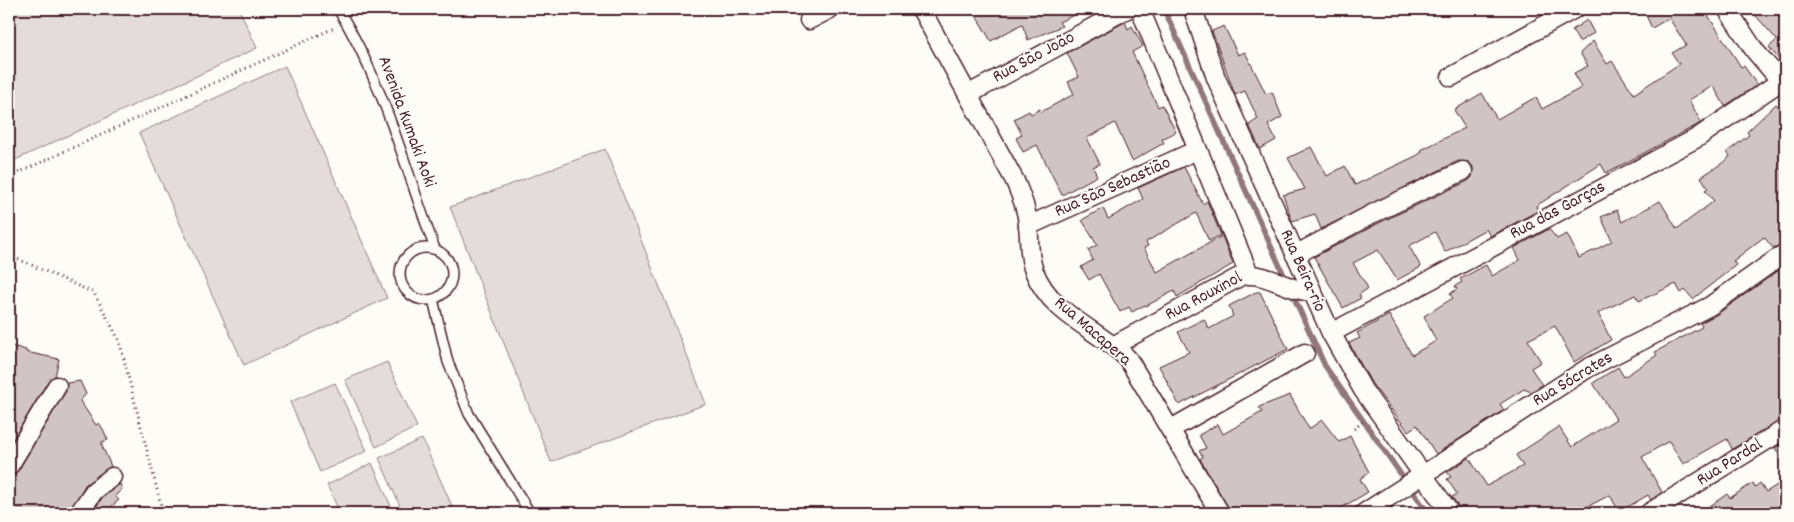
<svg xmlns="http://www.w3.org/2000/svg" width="1794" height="522" viewBox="0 0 1794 522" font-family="Dekko,sans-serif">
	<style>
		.green { fill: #e3dcda; stroke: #967e82 }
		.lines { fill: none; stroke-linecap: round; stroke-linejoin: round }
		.stream { stroke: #91777b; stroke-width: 5.5 }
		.building { fill: #d0c5c4; stroke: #4a1f2b }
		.service-casing { stroke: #4a1f2b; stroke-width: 12 }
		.minor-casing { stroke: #4a1f2b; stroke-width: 21 }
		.path { stroke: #4a1f2b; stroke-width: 3; stroke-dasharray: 1 4; stroke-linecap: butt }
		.service { stroke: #fdfcf7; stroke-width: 9 }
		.minor { stroke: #fdfcf7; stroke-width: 18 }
		.labels { text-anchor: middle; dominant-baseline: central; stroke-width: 4; stroke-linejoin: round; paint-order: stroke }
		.street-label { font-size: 18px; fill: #4a1f2b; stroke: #fdfcf7 }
	</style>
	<rect width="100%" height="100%" fill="#fdfcf7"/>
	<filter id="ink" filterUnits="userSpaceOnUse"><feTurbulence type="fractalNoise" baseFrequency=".02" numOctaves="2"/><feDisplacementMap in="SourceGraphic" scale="10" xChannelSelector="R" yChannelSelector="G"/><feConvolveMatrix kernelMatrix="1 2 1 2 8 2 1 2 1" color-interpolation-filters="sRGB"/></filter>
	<g filter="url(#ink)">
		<!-- green -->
		<g class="green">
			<path d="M9,9h230l18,39 -244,113 -4,-11z"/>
			<path d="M285,66l102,232 -143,67 -105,-232z"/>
			<path d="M605,149l101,255 -155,58 -101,-255z"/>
			<path d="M387,362l30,65 -41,20 -31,-67z"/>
			<path d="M335,383l32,68 -47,21 -30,-70z"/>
			<path d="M422,439l31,69 -11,5h-39l-24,-55z"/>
			<path d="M372,463l22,50h-54l-13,-28z"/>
		</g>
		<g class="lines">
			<!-- stream -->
			<g class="stream">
				<path d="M1164,9l123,273"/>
				<path d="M1291,291l34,75 103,147"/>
			</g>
		</g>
		<!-- building -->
		<g class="building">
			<path d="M972,9h115l-28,13 3,4 -34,14 -6,-16 -31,17z"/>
			<path d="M1643,9h61l37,58 3,-1 13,19 -32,21 -12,-20 -24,14 12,22 -2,2 -93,49 -5,-9 -65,42 2,5 -48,25 -4,-7 -41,23 -10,-20 -26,14 12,21 -24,13 -19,-30 -25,13 15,25 -9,7 2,3 -18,10 -29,-51 67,-35 87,-41 4,-4 1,-10 -4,-5 -11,-1 -137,68 -6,-15 -23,7 -9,-26 22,-6 -17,-31 23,-11 16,29 18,-10 10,19 61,-29 6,-4 -1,-2 44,-22 -11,-18 28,-17 15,26 39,-22 6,12 39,-21 -7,-15 14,-7 -8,-13 13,-12 14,23 5,-3 22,33 45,-30 -7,-11 14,-8 -17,-27 -17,10z"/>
			<path d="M1750,9h35v58l-16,-20 8,-7z"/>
			<path d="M1587,20l7,13 -15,9 -7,-12z"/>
			<path d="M1125,22l3,7 4,-3 11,20 -11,6 26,55 4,-2 14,27 -14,7 2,4 -32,18 -17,-38 -28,15 13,26 -7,3 4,9 -35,19 -25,-50 -14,7 -7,-14 6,-3 -8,-16 15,-8 2,3 9,-5 1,3 33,-18 -6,-12 11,-5 -12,-24z"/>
			<path d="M1224,26l14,29 7,-3 21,42 6,-2 10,25 -14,8 8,15 -16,9 -11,-24 9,-6 -13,-28 -10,4 -23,-64z"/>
			<path d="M1776,104l9,10v129l-12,5 -9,-11 -31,24 3,4 -43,34 -8,-9 -4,3 -5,-9 -37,17 -4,-6 -37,18 13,27 -37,22 -19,-36 -27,14 13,22 -10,6 11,17 -11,7 -7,-3 -24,15 4,6 -68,44 -19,-29 -9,6 -36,-47 -23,-41 11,-5 -3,-5 32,-18 23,40 24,-14 -12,-25 29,-18 -3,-4 7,-5 -2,-3 7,-4 -2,-3 26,-14 6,11 28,-16 -6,-12 35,-19 8,10 10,-5 12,24 33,-17 -11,-24 16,-7 5,12 38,-21 17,28 37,-28 -9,-11 3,-2 -7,-11 26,-17 3,-4 -3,-4 22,-17 -2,-3z"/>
			<path d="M1184,167l19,37 4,-3 14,34 -12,6 -13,-28 -50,29 2,4 -4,2 13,24 65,-36 11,28 -56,33 -3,-6 -28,15 -1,-1 -13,7 -3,-5 -9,5 -21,-38 -10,6 -8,-13 12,-7 -5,-10 9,-5 -15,-25 21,-12 5,11 35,-20 -5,-11z"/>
			<path d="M1785,266v152l-53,31 -5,-10 -44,25 -14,-23 -27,16 20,35 -11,8 -3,-5 -29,17 -9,-17 -35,18h-112l-11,-16 5,-3 -10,-15 4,-2 -4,-5 22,-14 18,28 36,-20 -7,-11 43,-28 13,20 44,-28 -23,-36 25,-16 6,10 33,-22 -2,-3 47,-25 -2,-4 16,-8z"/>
			<path d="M1256,292h4l28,57 -109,56 -20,-39 30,-14 -11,-20 26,-13 5,10 24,-13 -4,-10z"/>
			<path d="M9,345l17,5v2l33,7 -4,17 -7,5 -39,65z"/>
			<path d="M80,381l6,13 -6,7 16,24 3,-2 4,6 5,11 -6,2v4l9,20 -26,19 -16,28h-60v-36l9,-6 48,-80 1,-8z"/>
			<path d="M1290,395l19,34 13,-9 17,22 11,-6 19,36 -9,7 8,13 -35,21h-102l-31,-54 3,-2 -4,-6 7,-3 -7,-13 19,-11 5,10 39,-22 -3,-5z"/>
			<path d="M1785,441v23l-10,-16z"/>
			<path d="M1785,480v33h-85l27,-19 3,4 23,-15 2,4 5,-4 6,9z"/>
			<path d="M120,484l2,5 -7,7 4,4 -15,13h-12l10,-15z"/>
		</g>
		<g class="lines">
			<!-- service casing -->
			<g class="service-casing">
				<g id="service">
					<path d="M338,9c46,74 67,159 97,240"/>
					<circle cx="426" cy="274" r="26"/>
					<path d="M433,299l15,63 21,52 61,99"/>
				</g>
			</g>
			<!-- minor casing -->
			<g class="minor-casing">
				<g id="minor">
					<path d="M921,9l94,172c6,15 12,28 13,44 2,15 0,31 6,46 18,45 63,57 94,88l92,154"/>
					<path d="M1140,9l109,265"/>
					<path d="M1193,9l23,69 115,255 32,57 87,123"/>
					<path d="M1727,9l28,42 30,35"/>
					<path d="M809,20l21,-11"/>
					<path d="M1451,77l123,-68"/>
					<path d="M969,94l158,-85"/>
					<path d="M1028,226l169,-76"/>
					<path d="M1295,255l81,-43 87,-41"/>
					<path d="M1331,333l366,-195 84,-57"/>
					<path d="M1113,346l128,-70c23,-6 47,15 70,16"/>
					<path d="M1171,429l134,-76"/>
					<path d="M9,466l48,-80"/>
					<path d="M79,513l15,-22 18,-14"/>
					<path d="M1364,513l224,-145 122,-62 75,-53"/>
					<path d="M1649,513l136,-84"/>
				</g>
			</g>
			<!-- path -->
			<g class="path">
				<path d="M9,177l325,-149"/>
				<path d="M9,255l85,38 25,47 44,173"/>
				<path d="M1354,429l11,-9"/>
			</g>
			<!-- service -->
			<use href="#service" class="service"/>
			<!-- minor -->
			<use href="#minor" class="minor"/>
		</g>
	</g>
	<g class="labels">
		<!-- street labels -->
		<g class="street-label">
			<text transform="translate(1034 58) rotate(-28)">Rua São João</text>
			<text transform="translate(406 122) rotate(70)">Avenida Kumaki Aoki</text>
			<text transform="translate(1113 188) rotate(-24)">Rua São Sebastião</text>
			<text transform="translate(1558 211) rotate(-28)">Rua das Garças</text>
			<text transform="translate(1302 271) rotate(66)">Rua Beira-rio</text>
			<text transform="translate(1204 297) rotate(-28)">Rua Rouxinol</text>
			<text transform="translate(1092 332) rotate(41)">Rua Macapera</text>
			<text transform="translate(1573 380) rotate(-31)">Rua Sócrates</text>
			<text transform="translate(1730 463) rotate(-32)">Rua Pardal</text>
		</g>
	</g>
	<!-- margin -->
	<rect width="1794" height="522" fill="none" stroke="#fdfcf7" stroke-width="30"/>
	<rect x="15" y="15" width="1764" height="492" fill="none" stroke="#4a1f2b" stroke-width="2" filter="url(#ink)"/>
</svg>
